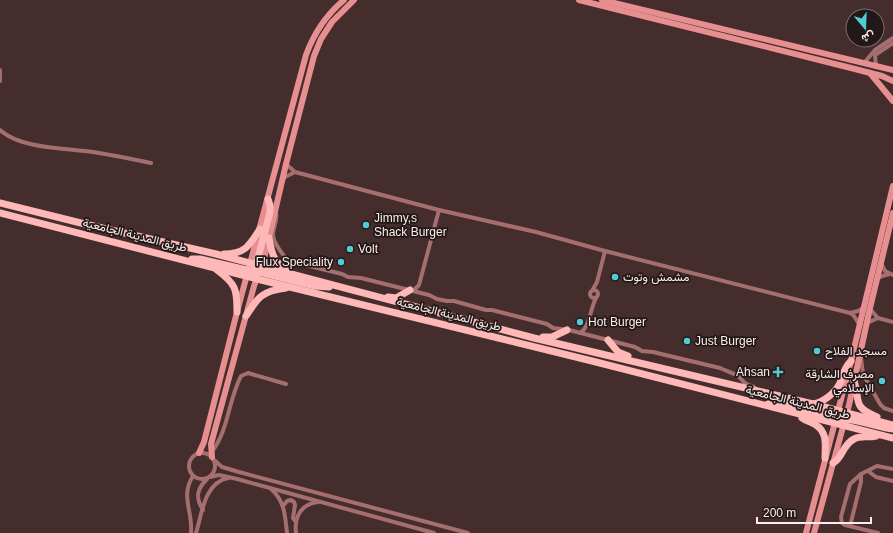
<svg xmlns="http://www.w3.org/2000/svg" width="893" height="533" viewBox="0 0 893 533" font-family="Helvetica,Vazirmatn,sans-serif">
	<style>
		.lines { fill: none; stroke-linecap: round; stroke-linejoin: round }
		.street { stroke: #a66f6f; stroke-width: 4 }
		.secondary { stroke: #e78f90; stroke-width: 6 }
		.primary { stroke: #fdb8b7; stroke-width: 7 }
		.poi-dot { fill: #51ccd2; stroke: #231818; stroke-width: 1.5 }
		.labels { text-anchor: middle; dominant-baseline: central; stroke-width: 3.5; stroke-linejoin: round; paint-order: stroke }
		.poi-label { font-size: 12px; fill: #fcedec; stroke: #231818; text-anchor: start }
		.street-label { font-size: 12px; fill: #fcedec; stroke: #231818 }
	</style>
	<rect width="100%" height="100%" fill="#442d2c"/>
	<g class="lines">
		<!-- street -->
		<g class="street">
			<path d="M864,63l11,-13 18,-12"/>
			<path d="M876,67l-1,-12 18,-12"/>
			<path d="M0,70v11"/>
			<path d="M0,130c21,19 66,18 93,22 19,3 39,7 58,11"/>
			<path d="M286,164l9,8 144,38 97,22 69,19 245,62 4,3 5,8"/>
			<path d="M283,178l12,-6"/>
			<path d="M276,213c2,7 -3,14 -3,22 0,7 11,22 16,26l53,13 6,3 13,1 68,17 8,4 10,2h7l32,9h6l55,14 6,4 16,2 66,17 7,4 11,1 67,16c2,1 17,7 18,8 7,6 5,8 16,11"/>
			<path d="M881,263l4,8 8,4"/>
			<path d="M877,279l5,-3 8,-2"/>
			<circle cx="594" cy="294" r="4"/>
			<path d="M413,291l6,-6 20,-75"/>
			<path d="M592,291l5,-9 8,-31"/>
			<path d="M870,309l8,9 15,4"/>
			<path d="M850,313l8,-2 5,-3"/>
			<path d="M867,323l11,-5"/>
			<path d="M580,333c10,-6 10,-24 16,-35"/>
			<path d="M861,358l2,16 17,30 4,4 9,3"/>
			<circle cx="202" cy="466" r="13"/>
			<path d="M211,453c18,-23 17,-52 30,-77l7,-3 38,11"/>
			<path d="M213,459l9,8 17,5 229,61"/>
			<path d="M868,471l8,6 17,4"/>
			<path d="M210,477l9,-2 18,4 197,54"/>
			<path d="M271,489c14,12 14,27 16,44"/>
			<path d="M283,506l4,-5 4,-1 3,2 1,3 -2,13 3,4"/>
			<path d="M203,510c-8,-13 -6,-21 4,-31"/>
			<path d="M850,526l11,-44v-8"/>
			<path d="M191,533c2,-22 -11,-37 2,-57"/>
			<path d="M196,533c6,-19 8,-50 32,-55"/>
			<path d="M296,533c-2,-16 5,-29 22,-31"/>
			<path d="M878,533l-33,-8 -3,-2 -1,-6 9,-33 11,-10 16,-8 16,3"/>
		</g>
		<!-- secondary -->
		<g class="secondary">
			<path d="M579,0l272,68 31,8 11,5"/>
			<path d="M602,0l291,70"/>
			<path d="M870,73l23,28"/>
			<path d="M199,453l5,-11 33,-130 69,-257c8,-22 20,-40 38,-55"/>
			<path d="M212,457l-1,-13 43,-158 10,-27 22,-95 28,-108 7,-17 11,-17 22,-22"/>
			<path d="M806,533l45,-172 42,-175"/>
			<path d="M814,533l35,-128 21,-97 23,-95"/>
		</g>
		<!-- primary -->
		<g class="primary">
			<path d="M0,203l89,22 127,29 318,84 279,66 80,21"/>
			<path d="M0,213l257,66 335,82 301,77"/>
			<path d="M269,238c3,18 5,23 19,34"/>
			<path d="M224,254c21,0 25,-8 36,-25"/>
			<path d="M192,259h8l51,12 5,-1"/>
			<path d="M255,269l15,-57v-7l-2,-6"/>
			<path d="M217,270c19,14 20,19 20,42"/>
			<path d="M247,276l12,-4 56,14 14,1"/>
			<path d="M388,297l8,1 14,-8"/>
			<path d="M246,316c12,-19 16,-25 40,-28"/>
			<path d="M543,337h9l15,-7"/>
			<path d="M608,340l10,12 10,4"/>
			<path d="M854,381c7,20 -3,25 23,36"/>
			<path d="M768,404l9,-1 59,14h4l7,-4"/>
			<path d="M813,404c11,-2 22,-11 27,-21 4,-9 3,-14 11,-22"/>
			<path d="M802,418c4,3 10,4 14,7 12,8 9,21 9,33"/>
			<path d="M838,420c12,-4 41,8 55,9"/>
			<path d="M833,463c10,-5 9,-18 21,-24 7,-4 14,-1 22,-3"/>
		</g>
	</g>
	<!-- markers -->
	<g class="poi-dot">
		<circle cx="366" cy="225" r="4"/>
		<circle cx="350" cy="249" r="4"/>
		<circle cx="341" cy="262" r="4"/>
		<circle cx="615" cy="277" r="4"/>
		<circle cx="580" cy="322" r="4"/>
		<circle cx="687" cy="341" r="4"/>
		<circle cx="817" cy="351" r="4"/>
		<path d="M776 366h4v4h4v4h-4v4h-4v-4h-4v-4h4z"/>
		<circle cx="882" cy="381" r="4"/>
	</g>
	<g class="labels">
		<!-- poi labels -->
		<g class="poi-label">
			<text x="374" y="218">Jimmy,s<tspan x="374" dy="14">Shack Burger</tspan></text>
			<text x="358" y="249">Volt</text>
			<text x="333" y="262" text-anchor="end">Flux Speciality</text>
			<text x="623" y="277">مشمش وتوت</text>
			<text x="588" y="322">Hot Burger</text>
			<text x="695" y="341">Just Burger</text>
			<text x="825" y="351">مسجد الفلاح</text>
			<text x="770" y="372" text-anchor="end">Ahsan</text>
			<text x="874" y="374" text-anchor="end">مصرف الشارقة<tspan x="874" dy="14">الإسلامي</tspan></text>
		</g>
		<!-- street labels -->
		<g class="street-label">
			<text transform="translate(135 235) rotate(14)">طريق المدينة الجامعية</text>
			<text transform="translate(449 314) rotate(14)">طريق المدينة الجامعية</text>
			<text transform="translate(798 402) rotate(14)">طريق المدينة الجامعية</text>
		</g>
	</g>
	<!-- north arrow -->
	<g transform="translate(865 28) rotate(161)"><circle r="19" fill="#231818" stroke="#7a6d6d"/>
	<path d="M0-3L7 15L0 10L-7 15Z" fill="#51ccd2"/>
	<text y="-6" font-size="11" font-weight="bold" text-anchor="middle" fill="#fcedec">ش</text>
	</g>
	<!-- scale -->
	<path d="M757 517v6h114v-6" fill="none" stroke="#fcedec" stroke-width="2"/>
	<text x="763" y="517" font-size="12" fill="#fcedec" stroke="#231818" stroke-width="3" paint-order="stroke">200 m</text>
</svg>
